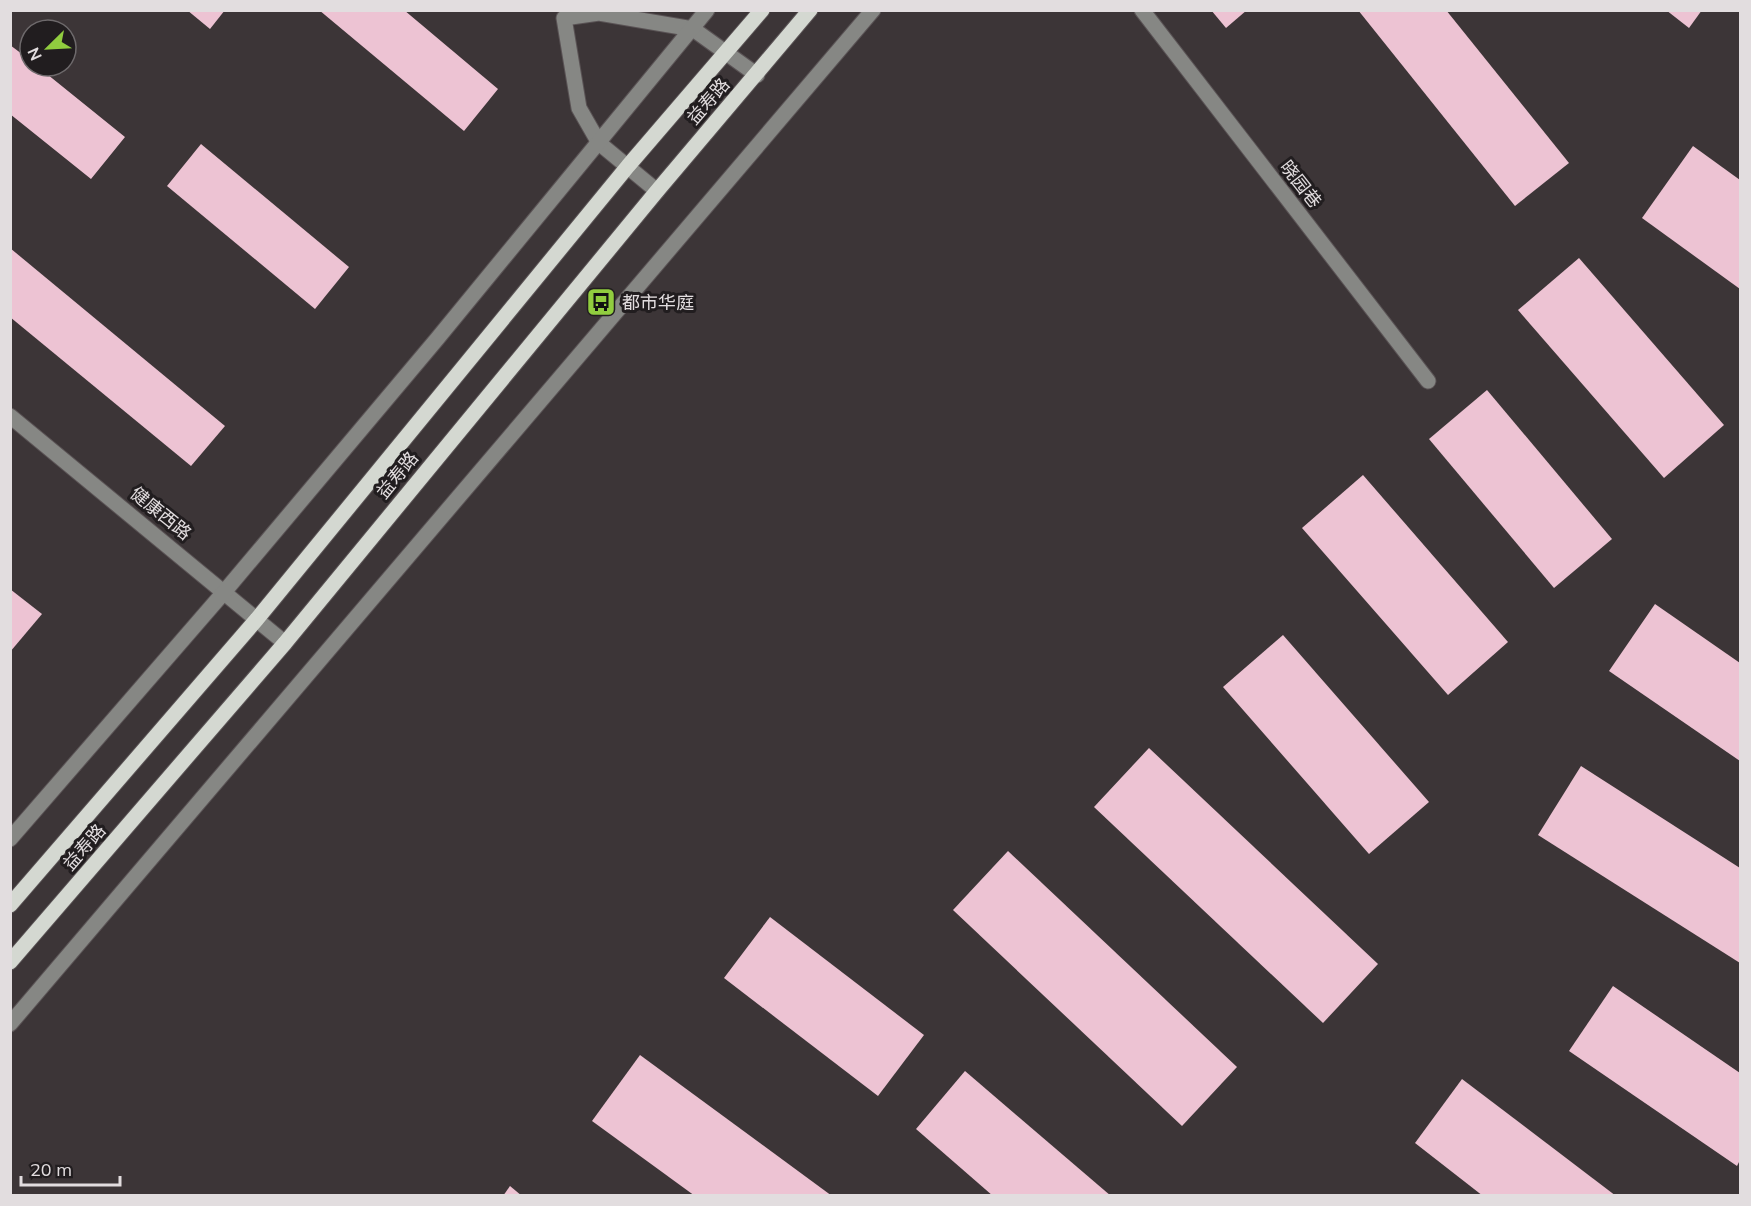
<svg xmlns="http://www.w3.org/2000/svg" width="1751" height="1206" viewBox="0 0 1751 1206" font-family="Mulish,'Noto Sans SC',sans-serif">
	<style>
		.building { fill: #edc3d3 }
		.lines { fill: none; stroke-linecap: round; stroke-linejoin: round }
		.minor-casing { stroke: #5a5355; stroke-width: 17 }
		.major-casing { stroke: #5a5355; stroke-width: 17 }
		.minor { stroke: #868784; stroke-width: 15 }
		.major { stroke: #d4d8d1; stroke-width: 15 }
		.labels { text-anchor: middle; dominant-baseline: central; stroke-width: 6; stroke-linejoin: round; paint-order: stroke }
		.street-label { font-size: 18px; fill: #e2dddf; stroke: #211d1f }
		.poi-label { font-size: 18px; fill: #e2dddf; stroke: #211d1f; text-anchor: start }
	</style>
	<rect width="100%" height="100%" fill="#3c3537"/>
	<!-- building -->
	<g class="building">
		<path d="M187,10h38l-15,19z"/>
		<path d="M319,10h85l94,79 -34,42z"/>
		<path d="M1211,10h36l-21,18z"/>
		<path d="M1358,10h88l123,153 -54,43z"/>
		<path d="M1666,10h36l-13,18z"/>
		<path d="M10,45l20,15v6h7l88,71 -34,42 -81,-65z"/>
		<path d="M201,144l148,123 -34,42 -148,-123z"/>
		<path d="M1693,146l47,34v109l-98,-71z"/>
		<path d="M10,248l215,178 -34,40 -181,-149z"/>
		<path d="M1579,258l145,167 -60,53 -146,-168z"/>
		<path d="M1487,390l125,149 -58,49 -125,-149z"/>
		<path d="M1363,475l145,167 -60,53 -146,-167z"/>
		<path d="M10,589l32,25 -32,38z"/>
		<path d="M1655,604l85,59v98l-131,-90z"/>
		<path d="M1283,635l146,167 -60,52 -146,-167z"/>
		<path d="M1149,748l229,216 -55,59 -229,-216z"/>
		<path d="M1581,766l159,102v95l-202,-128z"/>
		<path d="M1008,851l229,216 -55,59 -229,-216z"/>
		<path d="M770,917l154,118 -46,61 -154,-118z"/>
		<path d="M1613,986l127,87v87l-3,6 -168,-115z"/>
		<path d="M640,1055l192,141h-137l-103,-75z"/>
		<path d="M965,1071l146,125h-118l-77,-67z"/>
		<path d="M1462,1079l154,117h-133l-68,-53z"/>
		<path d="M510,1186l12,10h-19z"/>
	</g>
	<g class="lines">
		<!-- minor casing -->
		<g class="minor-casing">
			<g id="minor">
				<path d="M1142,10l286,371"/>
				<path d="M657,191l-58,-48 -20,-35 -15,-90 35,-5 94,16 64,46"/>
				<path d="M10,416l275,227"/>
				<path d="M10,839l215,-248 212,-252 270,-329"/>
				<path d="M10,1024l863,-1014"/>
			</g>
		</g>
		<!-- major casing -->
		<g class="major-casing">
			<g id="major">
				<path d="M10,905l247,-286 371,-453 134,-156"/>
				<path d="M10,962l275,-319 372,-452 153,-181"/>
			</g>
		</g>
		<!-- minor -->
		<use href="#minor" class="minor"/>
		<!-- major -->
		<use href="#major" class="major"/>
	</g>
	<!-- icons -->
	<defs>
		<g id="bus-square" transform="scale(1.5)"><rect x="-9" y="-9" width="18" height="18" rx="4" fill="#91cd3f" stroke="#211d1f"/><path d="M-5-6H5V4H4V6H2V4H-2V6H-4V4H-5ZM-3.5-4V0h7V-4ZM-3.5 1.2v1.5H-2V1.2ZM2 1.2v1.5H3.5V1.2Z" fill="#111"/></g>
	</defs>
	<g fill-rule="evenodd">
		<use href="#bus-square" x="601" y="302"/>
	</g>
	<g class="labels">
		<!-- street labels -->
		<g class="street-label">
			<text transform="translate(708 101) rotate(-49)">益寿路</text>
			<text transform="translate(1301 184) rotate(52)">晓园巷</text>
			<text transform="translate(397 475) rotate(-51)">益寿路</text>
			<text transform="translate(161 513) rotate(39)">健康西路</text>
			<text transform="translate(84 847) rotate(-49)">益寿路</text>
		</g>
		<!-- poi labels -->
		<g class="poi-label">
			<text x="622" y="302">都市华庭</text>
		</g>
	</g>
	<!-- border -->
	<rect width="1751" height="1206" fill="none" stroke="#e2dddf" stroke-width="24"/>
	<!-- north arrow -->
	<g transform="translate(48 48) rotate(246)"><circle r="28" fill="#211d1f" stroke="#6e6a6c" stroke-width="1.5"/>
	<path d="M0-4.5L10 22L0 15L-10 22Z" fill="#91cd3f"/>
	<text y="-9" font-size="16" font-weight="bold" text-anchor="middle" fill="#e2dddf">N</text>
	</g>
	<!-- scale -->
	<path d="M21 1176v9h99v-9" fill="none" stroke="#e2dddf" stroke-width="3"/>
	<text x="30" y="1176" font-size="18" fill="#e2dddf" stroke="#211d1f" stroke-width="4.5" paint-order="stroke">20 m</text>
</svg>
